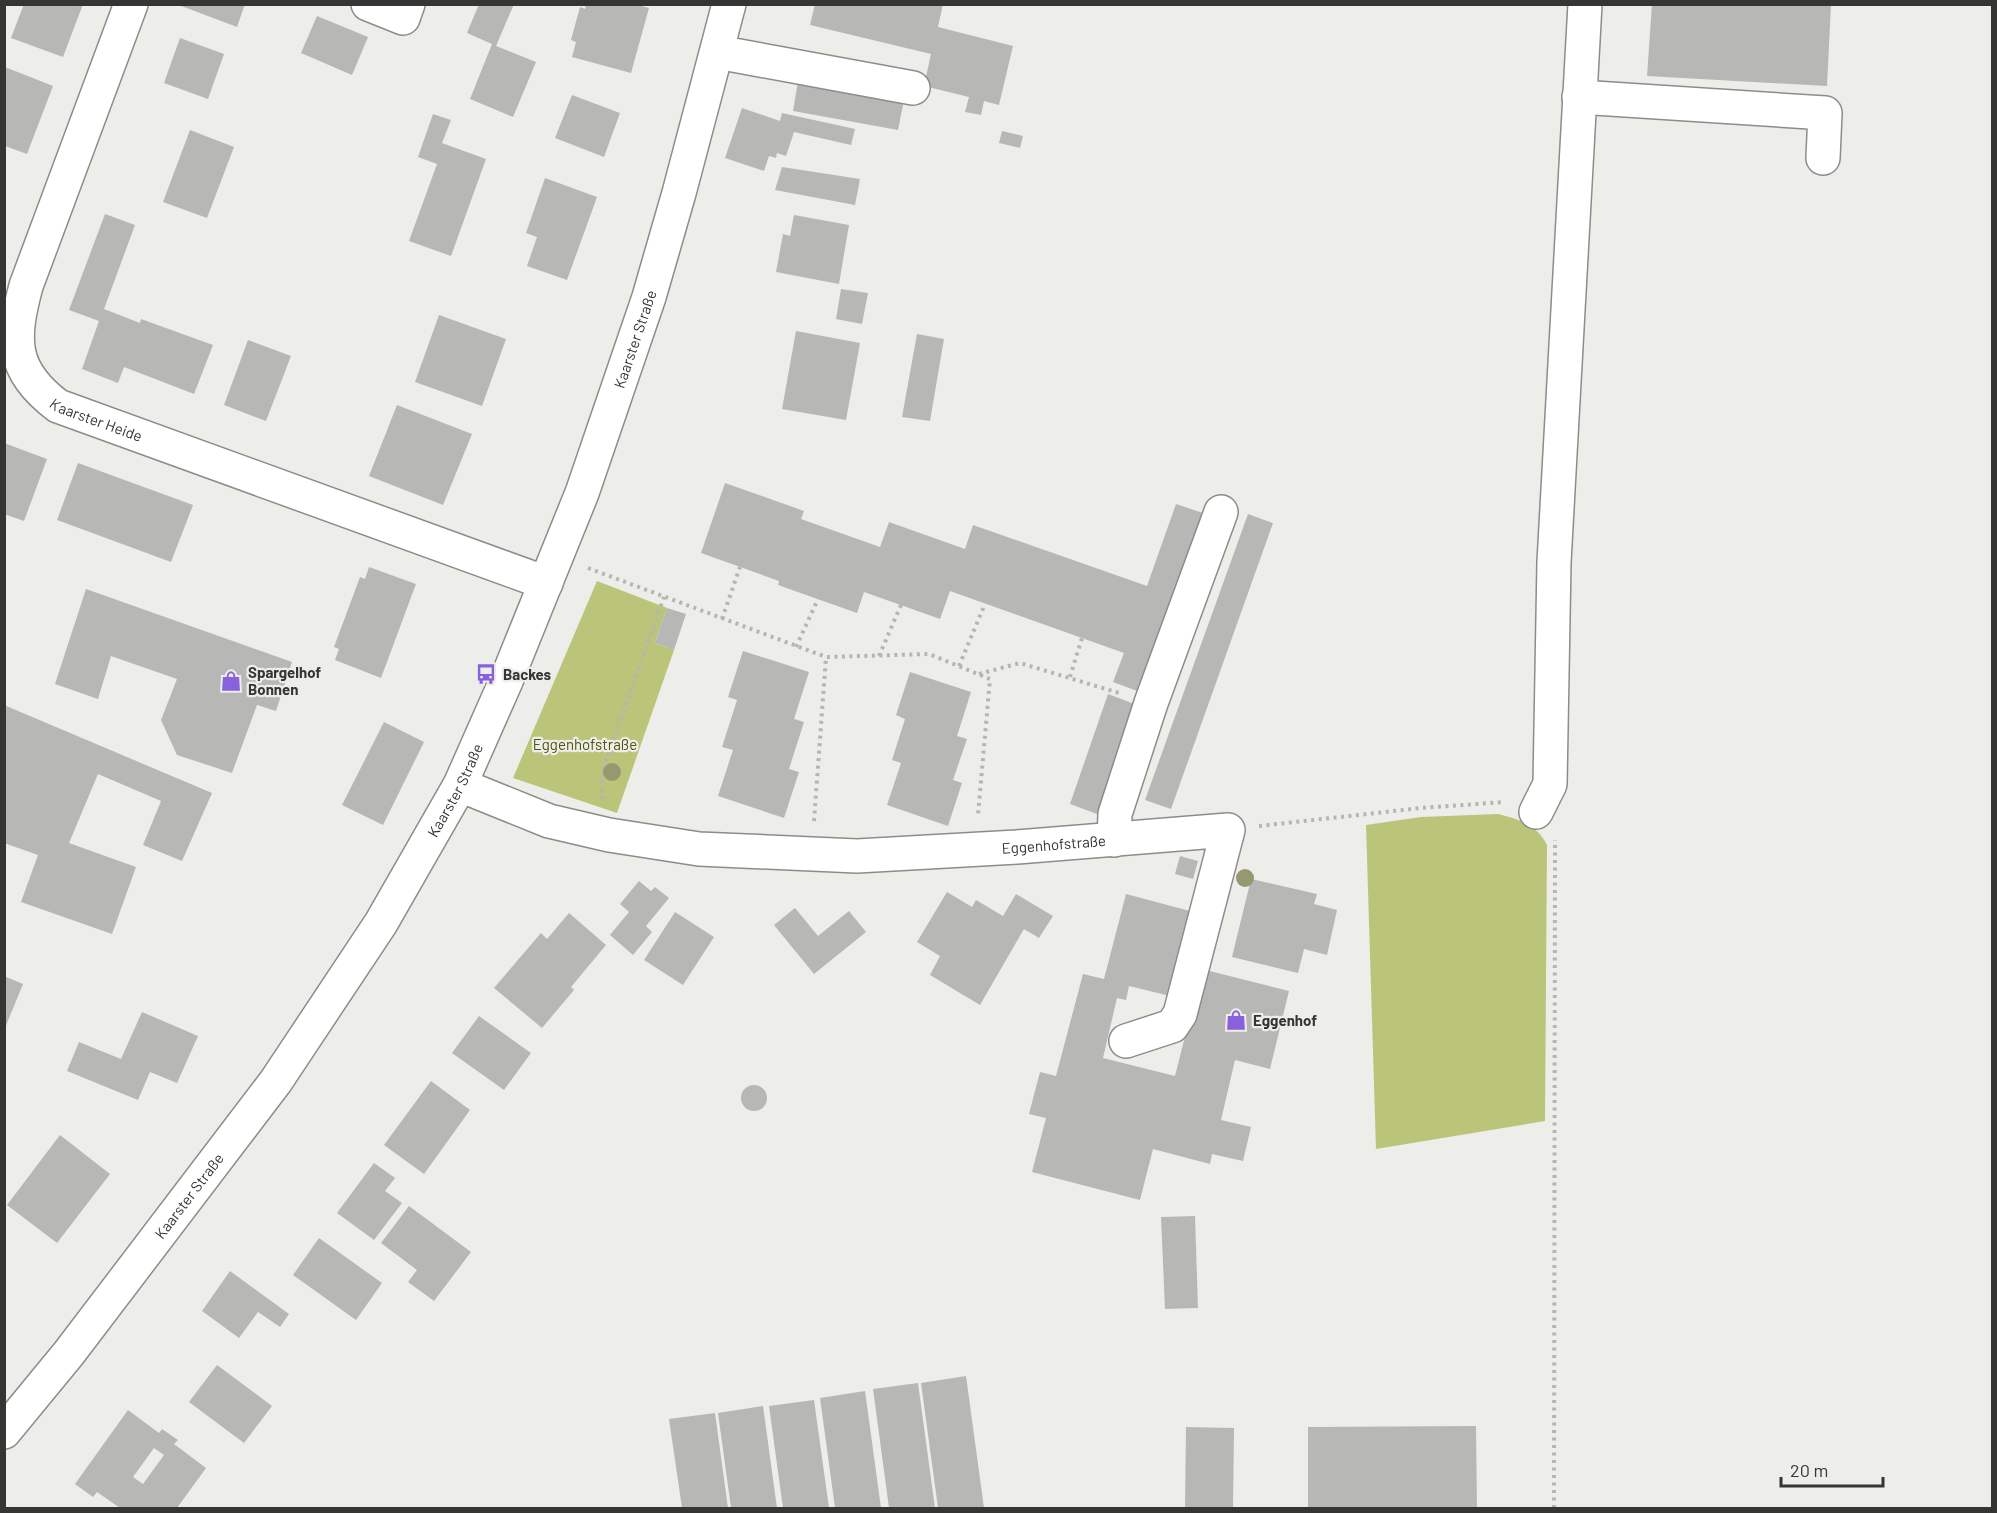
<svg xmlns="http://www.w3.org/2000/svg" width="1997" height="1513" viewBox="0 0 1997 1513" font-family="Barlow,sans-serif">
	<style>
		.green { fill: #bbc57a }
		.building { fill: #b7b8b5; fill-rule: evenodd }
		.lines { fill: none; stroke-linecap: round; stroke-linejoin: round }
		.minor-casing { stroke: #8c8d8a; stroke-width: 36 }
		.major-casing { stroke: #8c8d8a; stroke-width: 36 }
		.path { stroke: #b5b5b2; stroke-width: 4; stroke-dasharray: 3 4.5; stroke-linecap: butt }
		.minor { stroke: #fff; stroke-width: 33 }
		.major { stroke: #fff; stroke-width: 33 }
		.tree { fill: #96996f }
		.labels { text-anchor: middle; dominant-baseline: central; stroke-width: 4.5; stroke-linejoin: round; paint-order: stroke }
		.street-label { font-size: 15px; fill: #353534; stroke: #ededea }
		.poi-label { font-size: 15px; font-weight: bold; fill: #353534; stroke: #ededea; text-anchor: start }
		.park-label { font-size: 15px; fill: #4e540b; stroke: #ededea }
	</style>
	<rect width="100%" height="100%" fill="#ededea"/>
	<!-- green -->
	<g class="green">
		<path d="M597,581l70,27 -12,35 19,7 -57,163 -104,-35z"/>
		<path d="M1498,814c21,5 39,11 49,31l-2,276 -169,28 -10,-324 55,-8z"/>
	</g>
	<!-- building -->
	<g class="building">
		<path d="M24,4h59l-20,53 -52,-19z"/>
		<path d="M176,4h69l-8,23z"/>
		<path d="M479,4h35l-18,42 40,16 -23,55 -43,-18 22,-55 -25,-11z"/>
		<path d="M586,4h48l15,4 -18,65 -59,-16 4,-15 -5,-2 9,-33 5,2z"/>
		<path d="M815,4h128l-5,23 75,19 -14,59 -15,-4 -3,14 -16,-3 4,-15 -45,-11 7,-32 -121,-29z"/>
		<path d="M1652,4h179l-4,82 -180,-10z"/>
		<path d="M317,16l51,21 -16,38 -51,-22z"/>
		<path d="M180,38l44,16 -16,45 -44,-16z"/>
		<path d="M5,67l48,19 -26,68 -22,-8z"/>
		<path d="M798,81l106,19 -6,30 -105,-19z"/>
		<path d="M572,95l48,18 -16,44 -49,-19z"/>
		<path d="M742,108l38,13 2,-8 73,16 -4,16 -57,-13 -8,24 -9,-3 -1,5 -7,-2 -5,15 -39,-13z"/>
		<path d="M433,114l18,6 -9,23 44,16 -35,97 -42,-15 28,-77 -19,-7z"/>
		<path d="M190,130l44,17 -27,71 -44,-16z"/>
		<path d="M1002,131l21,5 -3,12 -21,-5z"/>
		<path d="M782,167l78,12 -5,26 -80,-15z"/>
		<path d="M545,178l52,19 -30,83 -40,-14 10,-29 -11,-4z"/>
		<path d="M105,214l30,11 -31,84 36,14 1,-4 72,26 -19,49 -70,-27 -6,16 -36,-14 17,-48 -30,-11z"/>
		<path d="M794,215l55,10 -10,59 -63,-12 7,-38 7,2z"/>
		<path d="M841,289l27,4 -6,31 -26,-5z"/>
		<path d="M439,315l67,24 -24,67 -67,-24z"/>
		<path d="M796,331l64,12 -14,77 -64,-11z"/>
		<path d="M917,334l27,5 -14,82 -28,-4z"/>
		<path d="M248,340l43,16 -25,65 -42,-16z"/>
		<path d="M397,405l75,29 -29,71 -74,-29z"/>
		<path d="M4,443l43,16 -23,62 -20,-7z"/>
		<path d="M78,463l115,42 -22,57 -114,-42z"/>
		<path d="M725,483l79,28 -3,8 79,28 9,-25 76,27 8,-24 174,61 29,-82 27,9 -63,179 -27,-10 11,-29 -174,-62 -10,28 -76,-27 -7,21 -79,-28 1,-4 -78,-28z"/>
		<path d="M1248,514l25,9 -102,286 -26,-9z"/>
		<path d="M369,567l47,17 -35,94 -46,-18 4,-11 -5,-2 26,-70 5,2z"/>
		<path d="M86,589l206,73 -16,49 -19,-6 -25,68 -55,-18 -16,-35 16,-41 -66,-23 -13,43 -43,-15z"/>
		<path d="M667,608l19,6 -12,36 -19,-7z"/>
		<path d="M743,651l66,21 -15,47 10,3 -15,47 10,3 -15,46 -66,-22 15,-46 -11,-3 15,-47 -9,-3z"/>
		<path d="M910,672l61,20 -14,44 10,3 -14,41 9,3 -14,43 -61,-21 14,-42 -9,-3 13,-41 -9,-4z"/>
		<path d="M1108,694l29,11 -40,109 -27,-10z"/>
		<path d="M4,705l208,88 -30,68 -39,-16 18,-44 -63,-27 -29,69 67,24 -24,67 -91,-32 17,-47 -34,-12z"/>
		<path d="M384,722l40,20 -41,83 -41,-20z"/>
		<path d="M1180,856l18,5 -5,18 -18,-5z"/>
		<path d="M1251,879l66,15 -3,10 23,6 -10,45 -23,-6 -6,24 -66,-16z"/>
		<path d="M639,881l12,10 4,-4 14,11 -23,28 6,6 -19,23 -23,-20 19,-23 -9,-8z"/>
		<path d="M947,892l25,15 4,-7 27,16 13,-22 37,22 -14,22 -15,-9 -44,76 -50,-30 10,-19 -23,-14z"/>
		<path d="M1126,894l64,17 -14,51 11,3 -9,33 -49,-12 -3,14 -9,-2 -14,60 72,18 27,-107 87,22 -19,78 -35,-9 -14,60 30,7 -8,34 -31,-7 -2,10 -57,-15 -13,51 -108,-28 14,-54 -17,-4 11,-42 16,4 27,-102 21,5z"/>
		<path d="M795,908l23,28 31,-25 17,21 -52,42 -40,-49z"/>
		<path d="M675,912l39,25 -31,48 -39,-25z"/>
		<path d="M569,913l37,32 -35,42 3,3 -32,38 -48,-40 47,-55 6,6z"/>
		<path d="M4,976l19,8 -18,44h-1z"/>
		<path d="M142,1012l56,24 -21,47 -27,-11 -12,28 -71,-29 12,-29 42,17z"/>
		<path d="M479,1016l52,37 -27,37 -52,-37z"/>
		<path d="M431,1081l39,29 -46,64 -40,-29z"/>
		<circle cx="754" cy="1098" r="13"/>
		<path d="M60,1135l50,39 -53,69 -50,-38z"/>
		<path d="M374,1163l21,15 -10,13 17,12 -28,37 -37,-27z"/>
		<path d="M409,1206l62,46 -37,49 -26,-19 9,-12 -36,-27z"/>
		<path d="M1195,1216l3,92 -33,1 -4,-92z"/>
		<path d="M319,1238l63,45 -26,37 -63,-45z"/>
		<path d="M230,1271l59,43 -9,13 -22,-15 -19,26 -37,-27z"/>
		<path d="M217,1365l55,41 -28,37 -55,-41z"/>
		<path d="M966,1376l18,132h-46l-17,-125z"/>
		<path d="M918,1383l17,125h-46l-16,-119z"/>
		<path d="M865,1391l16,117h-46l-15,-110z"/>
		<path d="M814,1400l15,108h-46l-14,-102z"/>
		<path d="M763,1406l14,102h-46l-13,-95z"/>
		<path d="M128,1410l31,23 3,-4 16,11 -4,4 32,24 -29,40h-57l-23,-16 -4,5 -18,-13zM154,1448l10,7 -21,29 -10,-7z"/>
		<path d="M715,1413l13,95h-46l-13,-89z"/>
		<path d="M1476,1426l1,82h-169v-81z"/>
		<path d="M1186,1427l48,1 -1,80h-48z"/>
	</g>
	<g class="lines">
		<!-- minor casing -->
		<g class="minor-casing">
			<g id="minor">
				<path id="s1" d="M131,4l-105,282c-14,53 -16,84 32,120l488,177"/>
				<path d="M368,4l35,14 5,-14"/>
				<path d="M717,52l196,36"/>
				<path d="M1579,97l246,16 -2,45"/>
				<path id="s2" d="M460,785l89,36 60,14 90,14 158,7 160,-9 211,-17 -48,184 -8,12 -46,15"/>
				<path d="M1536,812l14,-28 4,-222 31,-558"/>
				<path d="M1114,840l1,-26 36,-111 70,-191"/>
			</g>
		</g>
		<!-- major casing -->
		<g class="major-casing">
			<g id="major">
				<path id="s3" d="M4,1432l65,-79 207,-272 105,-158 79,-138 46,-104 76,-188 67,-196 30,-104 50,-189"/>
			</g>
		</g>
		<!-- path -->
		<g class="path">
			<path d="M588,568l238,89 103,-3 61,25 -12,136"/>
			<path d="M722,619l18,-52"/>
			<path d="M796,647l22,-48"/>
			<path d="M879,656l22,-51"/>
			<path d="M959,666l26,-62"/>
			<path d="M979,674l41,-11 99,30"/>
			<path d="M1070,677l12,-39"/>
			<path d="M602,799l1,-30 61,-172"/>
			<path d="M814,821l12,-164"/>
			<path d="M1259,826l162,-18 84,-6"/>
			<path d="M1554,1508l1,-668"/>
		</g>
		<!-- minor -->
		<use href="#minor" class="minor"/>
		<!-- major -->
		<use href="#major" class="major"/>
	</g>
	<!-- trees -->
	<g class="tree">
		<circle cx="612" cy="772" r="9"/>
		<circle cx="1245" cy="878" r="9"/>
	</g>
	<!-- icons -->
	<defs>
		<g id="bus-bare" transform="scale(1.62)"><path d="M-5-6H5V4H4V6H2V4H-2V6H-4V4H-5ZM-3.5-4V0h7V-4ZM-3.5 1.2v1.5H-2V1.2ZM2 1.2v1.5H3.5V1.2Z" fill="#8861dc" stroke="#ededea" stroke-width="2.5" paint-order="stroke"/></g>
		<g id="shop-bare" transform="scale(1.62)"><path d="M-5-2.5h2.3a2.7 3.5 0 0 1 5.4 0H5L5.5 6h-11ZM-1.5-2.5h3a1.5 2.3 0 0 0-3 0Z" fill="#8861dc" stroke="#ededea" stroke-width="2.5" paint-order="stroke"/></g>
	</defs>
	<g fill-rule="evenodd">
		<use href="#bus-bare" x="486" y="674"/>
		<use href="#shop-bare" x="231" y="681"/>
		<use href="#shop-bare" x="1236" y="1020"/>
	</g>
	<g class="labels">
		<!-- street labels -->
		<g class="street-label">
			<text stroke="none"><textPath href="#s3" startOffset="1272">Kaarster Straße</textPath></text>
			<text stroke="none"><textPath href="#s1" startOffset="477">Kaarster Heide</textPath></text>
			<text stroke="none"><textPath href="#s3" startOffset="786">Kaarster Straße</textPath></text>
			<text stroke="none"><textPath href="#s2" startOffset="604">Eggenhofstraße</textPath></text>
			<text stroke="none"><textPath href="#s3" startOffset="300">Kaarster Straße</textPath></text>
		</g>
		<!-- poi labels -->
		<g class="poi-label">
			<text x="248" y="672">Spargelhof<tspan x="248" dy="17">Bonnen</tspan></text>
			<text x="503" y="674">Backes</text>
			<text x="1253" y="1020">Eggenhof</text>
		</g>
		<!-- park labels -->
		<g class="park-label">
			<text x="585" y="744">Eggenhofstraße</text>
		</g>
	</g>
	<!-- border -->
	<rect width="1997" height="1513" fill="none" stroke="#353534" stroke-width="12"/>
	<!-- scale -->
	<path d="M1781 1477v9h102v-9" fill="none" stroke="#353534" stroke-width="3"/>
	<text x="1790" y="1477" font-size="18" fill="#353534" stroke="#ededea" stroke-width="4.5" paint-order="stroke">20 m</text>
</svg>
